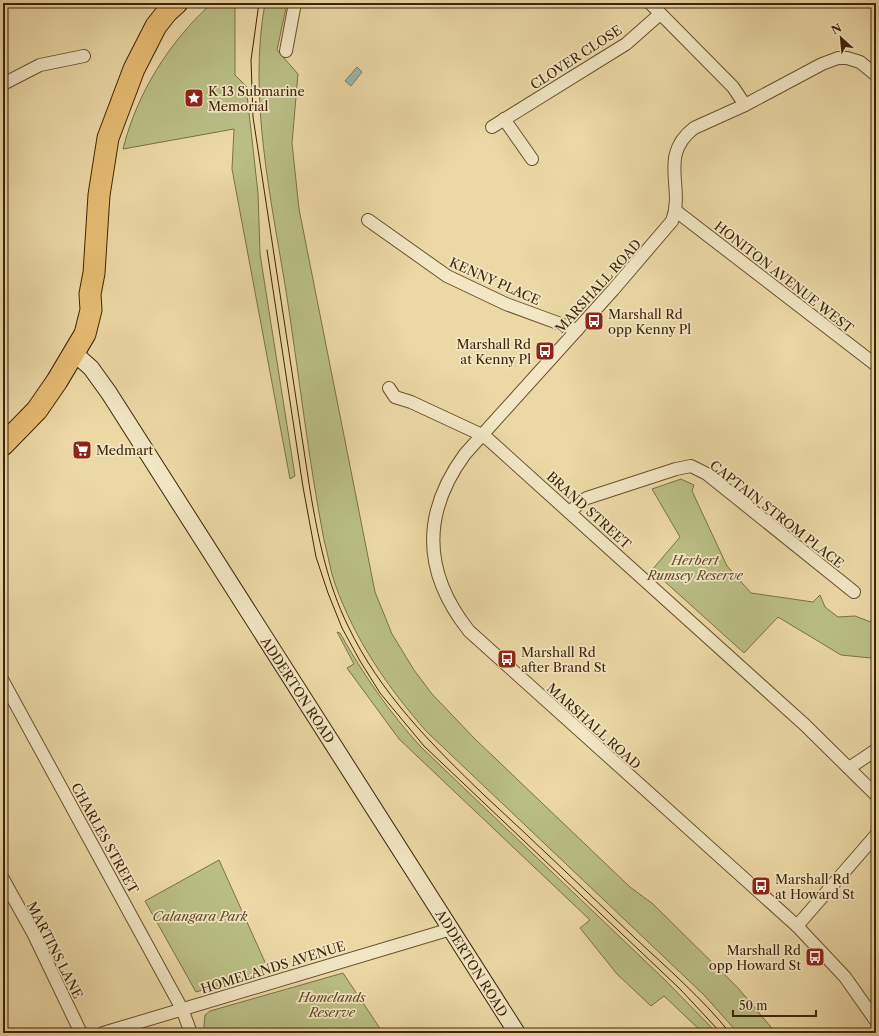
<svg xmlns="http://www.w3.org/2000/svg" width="879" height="1036" viewBox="0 0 879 1036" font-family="'Libre Caslon Text',serif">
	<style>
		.green { fill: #b9be85; stroke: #7c7046 }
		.water { fill: #99b9ad; stroke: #757d6b }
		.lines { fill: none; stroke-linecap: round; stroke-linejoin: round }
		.street-casing { stroke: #6b502e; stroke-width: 14 }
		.secondary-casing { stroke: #402307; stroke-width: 18 }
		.highway-casing { stroke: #402307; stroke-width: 23 }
		.street { stroke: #f2e6c4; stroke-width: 12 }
		.secondary { stroke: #f2e6c4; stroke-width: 16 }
		.highway { stroke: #e6bc72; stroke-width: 21 }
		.tram { stroke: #402307; stroke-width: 1 }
		.labels { text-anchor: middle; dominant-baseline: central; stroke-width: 3.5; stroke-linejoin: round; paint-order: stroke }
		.street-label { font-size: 13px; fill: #402307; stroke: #f2e6c4 }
		.poi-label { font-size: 13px; fill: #402307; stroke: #f2e6c4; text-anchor: start }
		.park-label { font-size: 13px; font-style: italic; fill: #5e4a26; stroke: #f2e6c4 }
	</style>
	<rect width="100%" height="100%" fill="#ebd8a5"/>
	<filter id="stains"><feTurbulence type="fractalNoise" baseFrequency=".005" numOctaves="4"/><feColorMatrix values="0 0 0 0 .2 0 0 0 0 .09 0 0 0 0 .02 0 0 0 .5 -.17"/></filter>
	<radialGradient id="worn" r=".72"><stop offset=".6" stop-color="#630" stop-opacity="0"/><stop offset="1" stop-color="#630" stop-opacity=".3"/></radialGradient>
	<!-- green -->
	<g class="green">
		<path d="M212,3h23v72l11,11 12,107 2,61 35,222 -5,3 -58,-310 2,-40 -111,20c14,-56 46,-107 89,-146z"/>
		<path d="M265,3h22l-10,47 21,24 -6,69 7,66 76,383 17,42 22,36 18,24 43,45 155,148 23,17 85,84 38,45h-38l-34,-38 -277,-263c-39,-44 -72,-92 -92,-148 -5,-14 -7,-30 -11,-44 -16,-83 -25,-166 -38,-249 -15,-93 -38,-194 -21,-288z"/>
		<path d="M681,479l13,6 -2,6 35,75 24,27 62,9 7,-7 5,12 13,10 17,-1 21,8v42l-5,-8 -30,-3 -63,-38 -34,36 -92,-83 28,-33 -28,-48z"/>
		<path d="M337,632l3,1c23,41 49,79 81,114l244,233 52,53h-14l-39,-37 -13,10 -34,-32 -37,-46 10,-8 -191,-181 -52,-71 7,-4z"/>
		<path d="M219,860l50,111 -73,21 -51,-91z"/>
		<path d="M343,973l40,60h-176l-3,-6 1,-12 5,-4z"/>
	</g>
	<!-- water -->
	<path class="water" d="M357,67l5,5 -11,14 -6,-5z"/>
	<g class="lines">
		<!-- street casing -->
		<g class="street-casing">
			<g id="street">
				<path d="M650,3l83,84 12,18"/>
				<path d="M286,51l9,-48"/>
				<path d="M876,75l-16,-13 -13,-4h-9l-16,6 -77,41 -51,23c-36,28 -9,59 -22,93l-59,69 -148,164c-44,60 -42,119 4,177l328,295 48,51 31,44"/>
				<path d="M3,84l37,-19 44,-9"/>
				<path d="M504,119l28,40"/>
				<path d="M492,127l134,-83 34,-30"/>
				<path d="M676,211l200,154"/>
				<path d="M368,220l79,56 59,28 71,26"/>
				<path d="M389,388l6,9 16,5 71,33 7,5 316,285 71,70"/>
				<path d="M570,512l12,-11 5,-3 89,-29 15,-3 16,8 147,118"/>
				<path d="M3,681l179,328 9,24"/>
				<path d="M849,768l27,-18"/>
				<path d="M3,879l30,54 48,100"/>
				<path d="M797,926l79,-91"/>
				<path d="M103,1033l348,-104"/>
			</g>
		</g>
		<!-- secondary casing -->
		<g class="secondary-casing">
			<path id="secondary" d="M73,352l18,16 18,25 408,640"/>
		</g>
		<!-- highway casing -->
		<g class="highway-casing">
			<path id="highway" d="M3,445l34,-35 20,-29 28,-47 6,-24 -1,-16 4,-21 5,-78 9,-57 26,-69 22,-43 11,-14 10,-9"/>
		</g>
		<!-- street -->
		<use href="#street" class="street"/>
		<!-- secondary -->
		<use href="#secondary" class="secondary"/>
		<!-- highway -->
		<use href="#highway" class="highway"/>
		<!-- tram -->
		<g class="tram">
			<path d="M259,3l-8,57 2,57 57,373c8,47 17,93 38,136 32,67 83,118 136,169 51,47 101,95 151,143 32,30 67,60 95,95"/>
			<path d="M267,250l36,237 13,70 12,36 14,35 18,33 20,32 44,53 256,243 41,44"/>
		</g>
	</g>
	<!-- icons -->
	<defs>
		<g id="sight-square" transform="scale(1)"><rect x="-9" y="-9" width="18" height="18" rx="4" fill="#8f2418" stroke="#f2e6c4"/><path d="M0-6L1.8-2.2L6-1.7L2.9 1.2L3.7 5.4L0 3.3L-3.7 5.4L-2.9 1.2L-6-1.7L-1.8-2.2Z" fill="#fff"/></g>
		<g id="bus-square" transform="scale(1)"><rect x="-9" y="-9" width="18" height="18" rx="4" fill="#8f2418" stroke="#f2e6c4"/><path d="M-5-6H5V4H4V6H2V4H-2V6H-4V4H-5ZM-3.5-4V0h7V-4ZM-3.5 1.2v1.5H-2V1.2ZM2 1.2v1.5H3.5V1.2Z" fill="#fff"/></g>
		<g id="supermarket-square" transform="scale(1)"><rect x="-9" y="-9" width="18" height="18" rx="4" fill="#8f2418" stroke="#f2e6c4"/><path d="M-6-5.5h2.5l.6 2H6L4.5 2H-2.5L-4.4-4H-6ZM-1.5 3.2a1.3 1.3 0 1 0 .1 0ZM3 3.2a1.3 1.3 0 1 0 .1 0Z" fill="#fff"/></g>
	</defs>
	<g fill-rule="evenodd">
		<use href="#sight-square" x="194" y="98"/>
		<use href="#bus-square" x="594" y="321"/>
		<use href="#bus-square" x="545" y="351"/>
		<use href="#supermarket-square" x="82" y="450"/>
		<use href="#bus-square" x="507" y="659"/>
		<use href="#bus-square" x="761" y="886"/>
		<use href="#bus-square" x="815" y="957"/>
	</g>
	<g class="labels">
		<!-- street labels -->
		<g class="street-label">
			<text transform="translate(576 57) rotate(-33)">CLOVER CLOSE</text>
			<text transform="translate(784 277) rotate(38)">HONITON AVENUE WEST</text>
			<text transform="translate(495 281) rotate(24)">KENNY PLACE</text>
			<text transform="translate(598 286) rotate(-48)">MARSHALL ROAD</text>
			<text transform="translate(589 510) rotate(42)">BRAND STREET</text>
			<text transform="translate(777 514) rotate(38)">CAPTAIN STROM PLACE</text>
			<text transform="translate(298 690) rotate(57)">ADDERTON ROAD</text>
			<text transform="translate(594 726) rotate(42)">MARSHALL ROAD</text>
			<text transform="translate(105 838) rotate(61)">CHARLES STREET</text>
			<text transform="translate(55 950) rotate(63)">MARTINS LANE</text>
			<text transform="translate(472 963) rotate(58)">ADDERTON ROAD</text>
			<text transform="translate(273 967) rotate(-17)">HOMELANDS AVENUE</text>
		</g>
		<!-- poi labels -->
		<g class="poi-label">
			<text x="208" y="91">K 13 Submarine<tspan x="208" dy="15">Memorial</tspan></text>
			<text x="608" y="314">Marshall Rd<tspan x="608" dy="15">opp Kenny Pl</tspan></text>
			<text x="531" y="344" text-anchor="end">Marshall Rd<tspan x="531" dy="15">at Kenny Pl</tspan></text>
			<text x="96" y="450">Medmart</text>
			<text x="521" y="652">Marshall Rd<tspan x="521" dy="15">after Brand St</tspan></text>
			<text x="775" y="879">Marshall Rd<tspan x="775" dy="15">at Howard St</tspan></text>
			<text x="801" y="950" text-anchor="end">Marshall Rd<tspan x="801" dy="15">opp Howard St</tspan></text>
		</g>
		<!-- park labels -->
		<g class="park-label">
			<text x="695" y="560">Herbert<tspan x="695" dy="15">Rumsey Reserve</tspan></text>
			<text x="200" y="916">Calangara Park</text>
			<text x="332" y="997">Homelands<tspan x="332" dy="15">Reserve</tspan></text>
		</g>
	</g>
	<!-- margin -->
	<rect width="879" height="1036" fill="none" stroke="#ebd8a5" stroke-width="16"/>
	<rect x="4" y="4" width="871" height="1028" fill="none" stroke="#402307" stroke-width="2"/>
	<rect x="8" y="8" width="863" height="1020" fill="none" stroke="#402307"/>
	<!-- north arrow -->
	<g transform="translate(841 38) rotate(333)" stroke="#f2e6c4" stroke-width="3" paint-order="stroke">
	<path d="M0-3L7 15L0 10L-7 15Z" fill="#402307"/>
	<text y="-6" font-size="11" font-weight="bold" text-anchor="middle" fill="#402307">N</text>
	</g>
	<!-- scale -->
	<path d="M733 1010v6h83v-6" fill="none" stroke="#402307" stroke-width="2"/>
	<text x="739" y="1010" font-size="12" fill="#402307" stroke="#f2e6c4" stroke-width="3" paint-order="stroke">50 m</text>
	<rect width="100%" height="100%" filter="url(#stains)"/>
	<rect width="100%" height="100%" fill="url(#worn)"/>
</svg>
